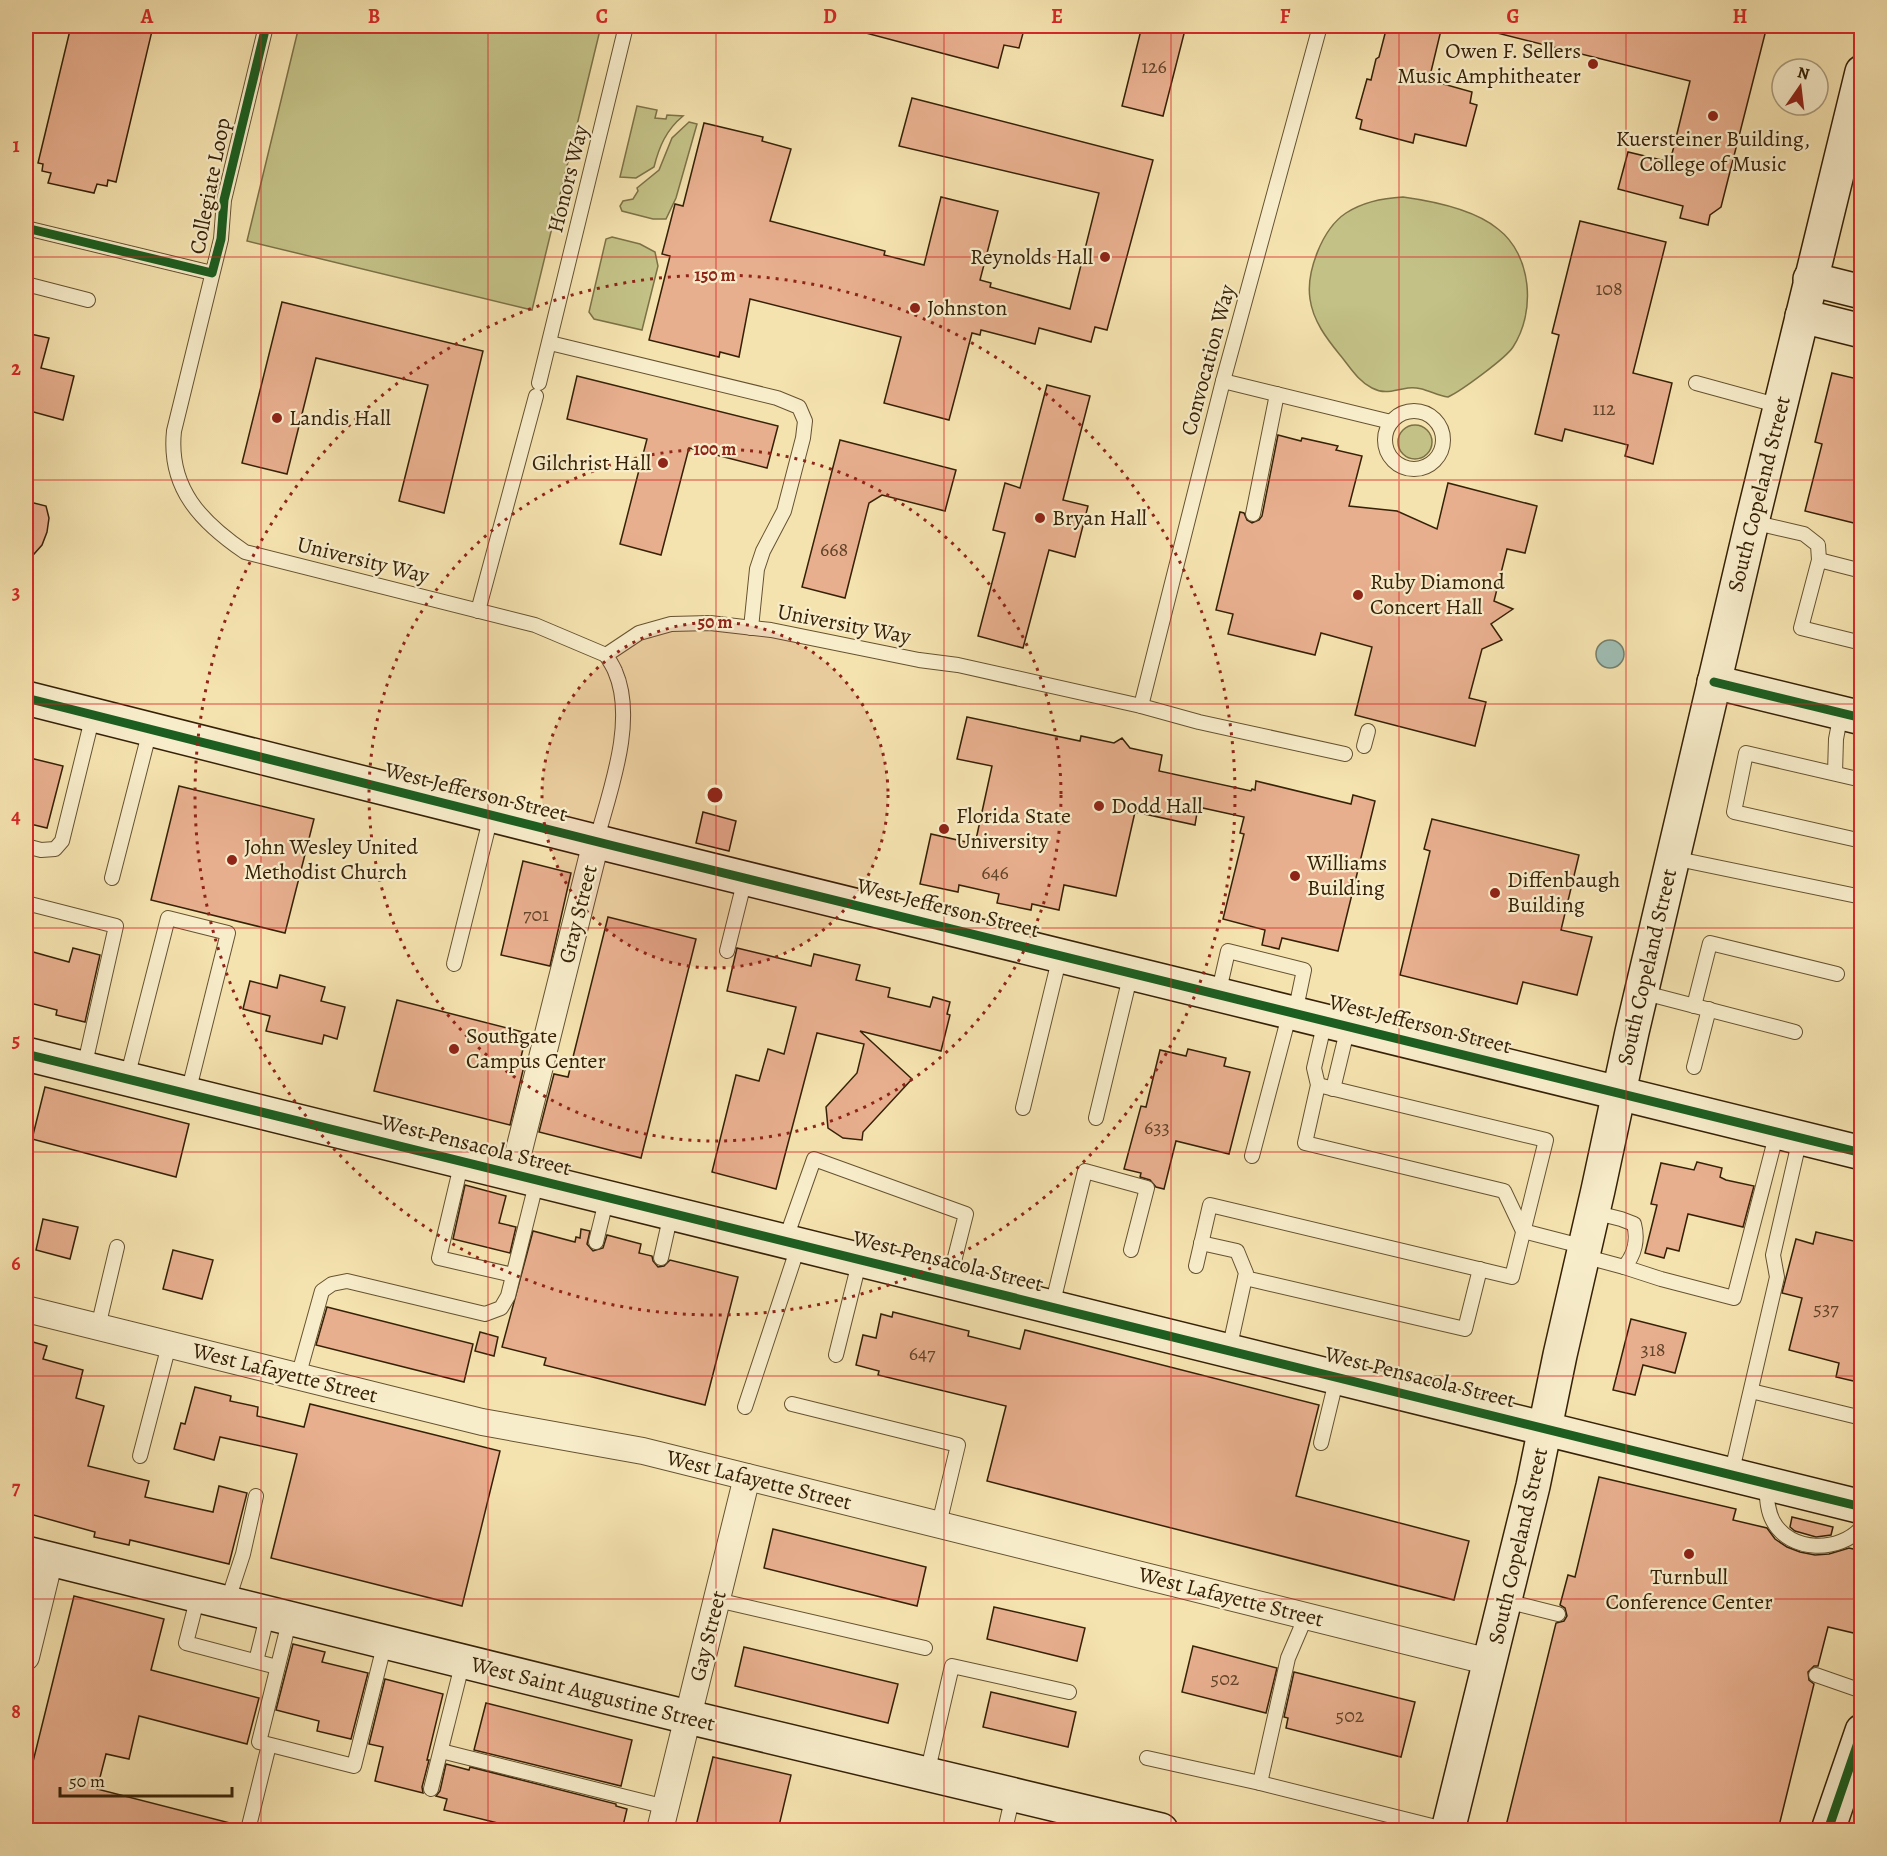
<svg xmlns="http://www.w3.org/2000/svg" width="1887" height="1856" viewBox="0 0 1887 1856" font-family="Alegreya,serif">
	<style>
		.green { fill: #c3c186; stroke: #7c7146; stroke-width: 1.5 }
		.water { fill: #9ebdb3; stroke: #747f6e; stroke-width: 1.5 }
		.building { fill: #e8af8e; stroke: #362107; stroke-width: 1.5 }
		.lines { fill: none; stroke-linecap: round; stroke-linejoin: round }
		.lane-casing { stroke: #665231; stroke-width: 16 }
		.street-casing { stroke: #665231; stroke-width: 28 }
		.secondary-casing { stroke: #362107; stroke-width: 36 }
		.lane { stroke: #f8edcb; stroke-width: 14 }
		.street { stroke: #f8edcb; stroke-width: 26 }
		.secondary { stroke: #f8edcb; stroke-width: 33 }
		.cycleway-casing { stroke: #f8edcb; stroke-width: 13 }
		.cycleway { stroke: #1b5e20; stroke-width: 9 }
		.grid { fill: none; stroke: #d62828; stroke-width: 1.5; stroke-opacity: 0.55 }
		.ring { fill: none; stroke: #8f2418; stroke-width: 3; stroke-dasharray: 3 6 }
		.poi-dot { fill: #8f2418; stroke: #f8edcb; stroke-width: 2 }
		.labels { text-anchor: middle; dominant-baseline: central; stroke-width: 4.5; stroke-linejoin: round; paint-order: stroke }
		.number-label { font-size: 20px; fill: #624429 }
		.poi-label { font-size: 22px; fill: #362107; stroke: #f8edcb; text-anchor: start }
		.street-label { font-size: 22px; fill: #362107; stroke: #f8edcb }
		.centre { fill: #8f2418; stroke: #f8edcb; stroke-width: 3 }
		.ring-label { font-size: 18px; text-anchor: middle; font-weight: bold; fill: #8f2418; stroke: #f8edcb; stroke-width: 4.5; stroke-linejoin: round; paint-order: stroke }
		.neatline { fill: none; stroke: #d62828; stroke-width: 2 }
		.grid-label { font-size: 20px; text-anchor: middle; font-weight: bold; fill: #d62828 }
	</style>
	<rect width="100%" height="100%" fill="#f5e3af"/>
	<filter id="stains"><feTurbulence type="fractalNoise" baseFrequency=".00333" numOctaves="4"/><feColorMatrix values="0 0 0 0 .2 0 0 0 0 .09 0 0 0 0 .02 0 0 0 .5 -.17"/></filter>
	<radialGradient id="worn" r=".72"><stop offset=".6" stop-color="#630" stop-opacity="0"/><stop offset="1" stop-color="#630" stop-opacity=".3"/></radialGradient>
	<!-- green -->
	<g class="green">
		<path d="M299,26h302l-69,284 -285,-69z"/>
		<path d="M637,106l20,4 -2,8 11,1 1,-4 16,1c-17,14 -24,31 -29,51l-18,11 -16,-1z"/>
		<path d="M689,122l8,2 -21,74 -10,21h-13l-31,-8 -2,-5 3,-5 10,-2 5,-8 -1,-3 22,-18 13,-32z"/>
		<path d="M1403,197c29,4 71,12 95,32 34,26 38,83 15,118 -7,11 -52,44 -65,50 -14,-2 -25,-11 -40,-9 -14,2 -23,7 -36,0 -14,-7 -22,-21 -32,-33 -13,-16 -27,-34 -30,-56 -4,-27 12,-70 36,-86 17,-11 37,-15 57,-16z"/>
		<path d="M612,237l28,7 15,8 3,14 -16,64 -48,-11 -5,-7 17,-73z"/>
		<circle cx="1415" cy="442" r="17"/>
	</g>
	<!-- water -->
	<circle class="water" cx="1610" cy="654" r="14"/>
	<!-- building -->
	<g class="building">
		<path d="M71,26h75l-1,4 7,1 -36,151 -8,-2 -1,6 -10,-2 -3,9 -46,-10 3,-10 -9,-2 1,-7 -5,-1z"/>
		<path d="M863,26h162l-6,22 -15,-3 -6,23 -136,-36z"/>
		<path d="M1142,26h44l-23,90 -41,-10z"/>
		<path d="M1387,26h55l-13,54 43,12 -2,11 7,2 -11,41 -51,-12 -2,9 -53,-14 2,-9 -6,-2 11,-39 4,1 5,-21 3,-2z"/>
		<path d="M1494,26h273l-46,181 -11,8 -2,10 -28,-7 3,-12 -65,-17 10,-37 42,10 20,-81 -197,-49z"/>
		<path d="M912,98l241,62 -46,170 -12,-3 -4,15 -52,-14 -4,16 -54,-14 -1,5 -8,-2 -23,87 -65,-17 17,-66 -151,-38 -11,58 -19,-5 -1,5 -70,-17 21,-84 -8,-2 5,-19 8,-31 8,2 21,-83 59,14 -1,4 29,8 -21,72 115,30 -1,4 40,10 17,-68 57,14 -18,69 11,3 -1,4 80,22 29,-116 -200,-47z"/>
		<path d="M1580,221l86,21 -33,131 39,10 -19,81 -28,-8 3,-11 -63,-16 -3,12 -27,-7 24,-99 -7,-2z"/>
		<path d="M282,302l201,49 -39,162 -45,-12 29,-116 -112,-27 -29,116 -45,-11z"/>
		<path d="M26,333l23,5 -8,30 33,8 -11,44 -37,-10z"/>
		<path d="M1832,373l30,7v145l-57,-14 17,-67 -7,-2z"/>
		<path d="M577,376l201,50 -11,42 -78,-20 -28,107 -41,-11 27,-105 -80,-20z"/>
		<path d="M1047,385l43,11 -27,104 25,6 -13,51 -26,-7 -26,98 -45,-12 27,-103 -12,-3 12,-47 15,5z"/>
		<path d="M1278,435l23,6 1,-3 36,8 -2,4 26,6 -13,50 48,5 40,18 11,-46 89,23 -12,47 -18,-4 -13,52 19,8 -22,15 11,16 -20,9 -13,49 17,4 -11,44 -120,-31 17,-68 -51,-14 -6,22 -87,-21 5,-20 -17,-4 24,-98 4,1 3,7 5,3 7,-3 3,-4z"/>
		<path d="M840,440l116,30 -11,41 -63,-16 -13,8 -24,95 -43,-11z"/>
		<path d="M26,501l20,5 3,12 -2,14 -5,13 -16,18z"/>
		<path d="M967,717l113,24 1,-5 33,7 8,-5 8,10 32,7 -3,16 92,20 1,-2 3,1 1,-9 95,23 2,-9 22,6 -37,150 -56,-13 -3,11 -17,-4 3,-15 -42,-11 21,-85 -4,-1 4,-16 -46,-10 -3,18 -60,-13 -19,84 -52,-11 -5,25 -27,-6 -1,6 -34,-7 2,-9 -40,-9 -1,7 -38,-8 11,-50 44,10 17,-78 -35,-7z"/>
		<path d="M26,757l37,9 -16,62 -21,-5z"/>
		<path d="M179,786l135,33 -29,114 -134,-33z"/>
		<path d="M703,812l33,9 -7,30 -33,-8z"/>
		<path d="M1432,819l147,36 -18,75 31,7 -15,58 -54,-13 -6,22 -117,-29 30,-124 -6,-2z"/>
		<path d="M523,861l48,12 -21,93 -49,-11z"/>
		<path d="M608,917l88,22 -55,219 -102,-26 15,-58 14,3z"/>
		<path d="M73,948l27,7 -15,67 -29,-7 1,-5 -31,-8v-52l43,12z"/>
		<path d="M737,948l74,18 3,-12 46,11 -4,15 34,8 -2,9 42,10 3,-10 17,5 -3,12 3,1 -9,36 -81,-20 52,48 -49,53 -1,8 -19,-2 -15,-10 -2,-21 31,-34 7,-29 -47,-11 -41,156 -64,-17 24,-97 23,6 9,-32 16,5 12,-47 -69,-16z"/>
		<path d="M280,975l45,12 -4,14 24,6 -8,32 -13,-4 -2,9 -56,-13 4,-15 -27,-7 7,-28 27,7z"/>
		<path d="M397,1000l130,33 -8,32 5,1 -14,59 -136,-34z"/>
		<path d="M1188,1049l38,9 -2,8 26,6 -21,82 -53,-13 -12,48 -8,-2 -6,-7 -10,-3 1,-4 -17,-4 17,-63 5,1 14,-57 26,6z"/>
		<path d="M45,1087l144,37 -13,53 -144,-38z"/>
		<path d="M1697,1162l25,6 -2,9 6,3 28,6 -11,41 -55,-13 -9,37 -12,-3 -3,10 -19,-5 12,-48 -6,-1 10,-41 33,7z"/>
		<path d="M465,1185l41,11 -7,27 17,4 -6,26 -57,-14z"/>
		<path d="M43,1219l35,8 -8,32 -34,-9z"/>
		<path d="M581,1229l9,2 -3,13 6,7 10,-3 4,-13 34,9 -2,9 13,3 1,5 5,6 6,-1 6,-6 68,17 -33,128 -161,-40 2,-7 -44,-11 31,-116 42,11 1,-5 4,1z"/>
		<path d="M1816,1232l46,11v140l-26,-6 3,-14 -50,-13 13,-52 -20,-5 14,-54 17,5z"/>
		<path d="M173,1250l40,10 -11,39 -39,-10z"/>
		<path d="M327,1307l146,37 -9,38 -148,-37z"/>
		<path d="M893,1312l76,19 -1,5 52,13 5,-19 294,75 -23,91 173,45 -15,59 -467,-119 19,-75 -128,-31 1,-4 -23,-6 7,-30 13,3 5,-24 11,3z"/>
		<path d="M1631,1319l55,14 -11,40 -32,-8 -8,30 -22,-5z"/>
		<path d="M480,1332l18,5 -4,19 -19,-5z"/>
		<path d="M26,1340l21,6 -4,13 40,11 -7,28 28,8 -16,60 61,15 -4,16 68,15 6,-26 28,7 -18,71 -99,-24 -1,5 -35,-8 1,-5 -69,-19z"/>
		<path d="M195,1387l36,9 -1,5 28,6 -1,9 47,11 6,-23 190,47 -38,155 -191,-48 26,-104 -77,-17 -6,23 -40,-11 7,-26 4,1z"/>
		<path d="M1599,1477l137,32 -3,11 34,8 8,11 12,8 13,5 15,3 14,-1 20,-6 13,3v84l-34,-8 -10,39h-4l-6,6 1,8 5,4 -36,146h-273l51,-207 8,-2 3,-5 -2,-8 -5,-3 8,-30 7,2z"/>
		<path d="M1792,1517l41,10 -2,8 -15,2 -21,-6 -5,-4z"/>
		<path d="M773,1529l153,38 -9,39 -153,-38z"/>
		<path d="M74,1596l90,23 -13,51 108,28 -12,46 -108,-28 -10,43 -23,-5 -9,35 137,35 -1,6h-207v-40z"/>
		<path d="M994,1607l91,21 -8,33 -90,-22z"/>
		<path d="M293,1644l32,8 -3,10 46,11 -17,66 -34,-8 2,-10 -43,-11z"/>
		<path d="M1193,1646l84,22 -11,45 -84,-21z"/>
		<path d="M744,1647l154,37 -10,39 -153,-37z"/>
		<path d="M1294,1672l121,30 -14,55 -115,-29 2,-10 -4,-1z"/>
		<path d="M385,1679l58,15 -16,66h2l-7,27 1,6 -48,-12 8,-34 -14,-3z"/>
		<path d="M991,1692l85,20 -8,35 -85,-20z"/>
		<path d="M486,1703l146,37 -11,46 -147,-36z"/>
		<path d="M713,1757l78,18 -13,55h-83z"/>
		<path d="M446,1764l23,6 1,-3 146,37v2l11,3 -5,21h-115l-10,-2 1,-5 -54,-13 3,-11 -11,-3 4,-5z"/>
	</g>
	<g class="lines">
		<!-- lane casing -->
		<g class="lane-casing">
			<g id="lane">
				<path d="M266,26l-42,174 -3,39 -47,192c-6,57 27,91 71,121l290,73 71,30"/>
				<path d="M26,228l186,45"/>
				<path d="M26,284l62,16"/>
				<path d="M550,343l227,55 22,9 6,14 -2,17 -19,73 -21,40 -6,18 -6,59"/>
				<path d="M1223,381l168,41"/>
				<path d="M539,383l87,-357"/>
				<path d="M1696,383l84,23"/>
				<circle cx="1414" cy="440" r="29"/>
				<path d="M1253,514l24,-120"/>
				<path d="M1752,522l52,12 14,11 1,15 -18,68 61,15"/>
				<path d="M1819,560l43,11"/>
				<path d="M478,611l58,-215"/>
				<path d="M606,655l33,-22 32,-9 39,-1 61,7 148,30 39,5 183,41 58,16 146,32"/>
				<path d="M1141,706l82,-325 97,-355"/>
				<path d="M1364,746l4,-15"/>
				<path d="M1835,773l1,-34 5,-26"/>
				<path d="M1862,780l-116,-27 -12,59 128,29"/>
				<path d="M596,842c13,-49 41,-121 19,-171 -2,-5 -6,-11 -9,-16"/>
				<path d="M26,846l15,4 14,-1 7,-8 31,-126"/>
				<path d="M1673,858l189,39"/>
				<path d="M112,878l38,-148"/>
				<path d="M26,903l90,23 -32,142"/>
				<path d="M727,951l18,-72"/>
				<path d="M454,964l37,-148"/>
				<path d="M1641,992l154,40"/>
				<path d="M1218,995l10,-44 76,19 -9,43"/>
				<path d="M1694,1006l16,-63 127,31"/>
				<path d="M1325,1021l-11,47 4,17 -13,58 199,48 19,40 62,16"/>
				<path d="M1694,1067l15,-58"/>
				<path d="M127,1078l41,-160 60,15 -40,160"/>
				<path d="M1333,1089l15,-62"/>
				<path d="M1023,1108l37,-152"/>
				<path d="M1096,1118l35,-145"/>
				<path d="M1252,1156l38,-144"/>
				<path d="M462,1161l-23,97 74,17"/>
				<path d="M785,1241l29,-82 152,55 -17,67"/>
				<path d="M596,1242l11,-45"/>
				<path d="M1201,1243l36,8 9,22 -17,77"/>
				<path d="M1583,1256l41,11c11,-12 14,-28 10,-43l-13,-5 -28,-7"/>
				<path d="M661,1258l7,-31 10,-11"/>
				<path d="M1196,1266l14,-61 302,72 34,-137 -228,-55"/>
				<path d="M1624,1267l37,12 73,19 43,-166"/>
				<path d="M1245,1278l220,51 15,-60"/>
				<path d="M1052,1306l33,-135 62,17 -16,62"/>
				<path d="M98,1327l19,-80"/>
				<path d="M836,1355l24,-96"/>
				<path d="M298,1377l24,-86 10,-7 15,-3 138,33 16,-6 7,-12 29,-116"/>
				<path d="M1751,1391l111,27"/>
				<path d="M792,1404l166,41 -19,79"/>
				<path d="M745,1407l54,-163"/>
				<path d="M1321,1443l16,-66"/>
				<path d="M140,1456l29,-111"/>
				<path d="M1731,1475l46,-198 -4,-22 27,-117"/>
				<path d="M1766,1484c1,13 1,26 7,37 17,32 67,32 89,6"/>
				<path d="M198,1596l-12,47 91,24"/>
				<path d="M717,1600l208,48"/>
				<path d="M1506,1601l52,13"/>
				<path d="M227,1603l16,-49 13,-58"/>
				<path d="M290,1618l-31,124 95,24 31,-124"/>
				<path d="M256,1661l12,-48"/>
				<path d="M1816,1675l46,16"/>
				<path d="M441,1751l225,56"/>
				<path d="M1147,1758l113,25 188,47"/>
				<path d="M927,1774l25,-108 117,26"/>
				<path d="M1260,1783l28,-125 18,-42"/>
				<path d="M431,1789l32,-128"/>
				<path d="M248,1830l21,-85"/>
				<path d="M1005,1830l8,-35"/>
			</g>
		</g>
		<!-- street casing -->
		<g class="street-casing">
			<g id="street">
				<path d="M513,1174l83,-332"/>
				<path d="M26,1309l456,113 161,29 847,211"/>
				<path d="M26,1657l24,-98"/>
				<path d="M660,1830l87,-353"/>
			</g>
		</g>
		<!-- secondary casing -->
		<g class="secondary-casing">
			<g id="secondary">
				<path d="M1810,279l52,13"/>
				<path d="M1802,316l60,15"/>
				<path d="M1714,682l148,36"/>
				<path d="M26,698l588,148 1248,307"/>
				<path d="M26,1054l1836,453"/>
				<path d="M26,1553l662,164 473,113"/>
				<path d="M1448,1830l85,-344 27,-131 38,-165 34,-158 120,-510 110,-450"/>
				<path d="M1828,1830l34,-99"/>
			</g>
		</g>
		<!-- lane -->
		<use href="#lane" class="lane"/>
		<!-- street -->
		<use href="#street" class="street"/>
		<!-- secondary -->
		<use href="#secondary" class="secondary"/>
		<!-- cycleway casing -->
		<g class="cycleway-casing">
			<g id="cycleway">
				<path d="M26,228l186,45 9,-34 3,-39 42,-174"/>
				<path d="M1714,682l148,36"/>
				<path d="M26,698l588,148 1248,307"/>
				<path d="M26,1054l1836,453"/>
				<path d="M1828,1830l34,-99"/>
			</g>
		</g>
		<!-- cycleway -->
		<use href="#cycleway" class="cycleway"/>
	</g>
	<!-- grid -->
	<path class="grid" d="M261,26v1804M488,26v1804M716,26v1804M944,26v1804M1171,26v1804M1399,26v1804M1626,26v1804M26,257h1836M26,480h1836M26,704h1836M26,928h1836M26,1152h1836M26,1376h1836M26,1599h1836"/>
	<!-- distance rings -->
	<circle cx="715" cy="795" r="173" fill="#8f2418" fill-opacity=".12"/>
	<g class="ring">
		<circle cx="715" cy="795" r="173"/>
		<circle cx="715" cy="795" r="346"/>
		<circle cx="715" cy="795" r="520"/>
	</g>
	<!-- markers -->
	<g class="poi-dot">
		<circle cx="1593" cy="64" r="6"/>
		<circle cx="1713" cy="116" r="6"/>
		<circle cx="1105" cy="257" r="6"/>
		<circle cx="915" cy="308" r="6"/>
		<circle cx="277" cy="418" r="6"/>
		<circle cx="663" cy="463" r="6"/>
		<circle cx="1040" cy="518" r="6"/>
		<circle cx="1358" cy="595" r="6"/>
		<circle cx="1099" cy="806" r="6"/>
		<circle cx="944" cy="829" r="6"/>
		<circle cx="232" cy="860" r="6"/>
		<circle cx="1295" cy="876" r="6"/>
		<circle cx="1495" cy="893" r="6"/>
		<circle cx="454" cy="1049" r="6"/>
		<circle cx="1689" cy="1554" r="6"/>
	</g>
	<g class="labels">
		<!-- number labels -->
		<g class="number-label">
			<text x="1154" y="66">126</text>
			<text x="1609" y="288">108</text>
			<text x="1604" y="408">112</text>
			<text x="834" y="549">668</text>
			<text x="995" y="872">646</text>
			<text x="536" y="914">701</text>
			<text x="1157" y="1127">633</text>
			<text x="1826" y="1308">537</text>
			<text x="1653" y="1349">318</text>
			<text x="922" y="1353">647</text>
			<text x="1225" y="1678">502</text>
			<text x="1350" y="1715">502</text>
		</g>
		<!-- poi labels -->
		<g class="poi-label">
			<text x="1581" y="51" text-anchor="end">Owen F. Sellers<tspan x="1581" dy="25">Music Amphitheater</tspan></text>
			<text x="1713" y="139" text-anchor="middle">Kuersteiner Building,<tspan x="1713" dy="25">College of Music</tspan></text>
			<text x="1093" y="257" text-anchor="end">Reynolds Hall</text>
			<text x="927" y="308">Johnston</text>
			<text x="289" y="418">Landis Hall</text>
			<text x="651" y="463" text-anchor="end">Gilchrist Hall</text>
			<text x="1052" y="518">Bryan Hall</text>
			<text x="1370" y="582">Ruby Diamond<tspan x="1370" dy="25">Concert Hall</tspan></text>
			<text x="1111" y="806">Dodd Hall</text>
			<text x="956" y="816">Florida State<tspan x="956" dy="25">University</tspan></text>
			<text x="244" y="847">John Wesley United<tspan x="244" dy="25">Methodist Church</tspan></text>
			<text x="1307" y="863">Williams<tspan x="1307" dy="25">Building</tspan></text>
			<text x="1507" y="880">Diffenbaugh<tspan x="1507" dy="25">Building</tspan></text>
			<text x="466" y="1036">Southgate<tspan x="466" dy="25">Campus Center</tspan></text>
			<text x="1689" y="1577" text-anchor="middle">Turnbull<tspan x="1689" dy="25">Conference Center</tspan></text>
		</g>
		<!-- street labels -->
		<g class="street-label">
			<text transform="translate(568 179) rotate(-76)">Honors Way</text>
			<text transform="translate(210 186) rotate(-79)">Collegiate Loop</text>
			<text transform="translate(1208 360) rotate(-75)">Convocation Way</text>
			<text transform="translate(1759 494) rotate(-76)">South Copeland Street</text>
			<text transform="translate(363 560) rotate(14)">University Way</text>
			<text transform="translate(844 624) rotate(11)">University Way</text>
			<text transform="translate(476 792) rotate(14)">West Jefferson Street</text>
			<text transform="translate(948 908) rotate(14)">West Jefferson Street</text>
			<text transform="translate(578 914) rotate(-76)">Gray Street</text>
			<text transform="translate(1647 967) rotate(-77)">South Copeland Street</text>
			<text transform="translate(1420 1024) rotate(14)">West Jefferson Street</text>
			<text transform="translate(476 1145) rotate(14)">West Pensacola Street</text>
			<text transform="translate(948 1261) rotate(14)">West Pensacola Street</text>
			<text transform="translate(285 1373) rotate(14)">West Lafayette Street</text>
			<text transform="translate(1420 1377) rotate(14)">West Pensacola Street</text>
			<text transform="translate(759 1480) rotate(14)">West Lafayette Street</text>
			<text transform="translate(1518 1546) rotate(-77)">South Copeland Street</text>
			<text transform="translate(1231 1597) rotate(14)">West Lafayette Street</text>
			<text transform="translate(708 1636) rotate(-76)">Gay Street</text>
			<text transform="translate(593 1694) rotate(14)">West Saint Augustine Street</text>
		</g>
	</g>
	<circle cx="715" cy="795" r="9" class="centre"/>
	<g class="ring-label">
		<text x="715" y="281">150 m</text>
		<text x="715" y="455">100 m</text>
		<text x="715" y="628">50 m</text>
	</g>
	<!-- margin -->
	<rect width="1887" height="1856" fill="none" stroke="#f5e3af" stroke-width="66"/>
	<!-- north arrow -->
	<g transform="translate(1800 87) rotate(14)"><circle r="28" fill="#f8edcb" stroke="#aa9b7d" stroke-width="1.5"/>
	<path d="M0-4.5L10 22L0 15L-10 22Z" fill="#8f2418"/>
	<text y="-9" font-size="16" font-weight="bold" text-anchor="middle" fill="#362107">N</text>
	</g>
	<!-- scale -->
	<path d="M60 1787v9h172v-9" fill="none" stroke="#362107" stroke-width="3"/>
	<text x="69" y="1787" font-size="18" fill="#362107" stroke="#f8edcb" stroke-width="4.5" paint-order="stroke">50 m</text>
	<rect x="33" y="33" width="1821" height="1790" class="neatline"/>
	<g class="grid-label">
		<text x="147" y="23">A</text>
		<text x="374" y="23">B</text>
		<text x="602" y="23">C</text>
		<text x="830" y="23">D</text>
		<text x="1057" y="23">E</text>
		<text x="1285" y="23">F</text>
		<text x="1513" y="23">G</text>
		<text x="1740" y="23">H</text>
		<text x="16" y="152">1</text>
		<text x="16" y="375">2</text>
		<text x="16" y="599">3</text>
		<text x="16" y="823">4</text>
		<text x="16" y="1047">5</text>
		<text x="16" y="1270">6</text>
		<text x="16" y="1494">7</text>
		<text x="16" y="1718">8</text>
	</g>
	<rect width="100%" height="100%" filter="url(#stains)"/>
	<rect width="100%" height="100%" fill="url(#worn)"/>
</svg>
